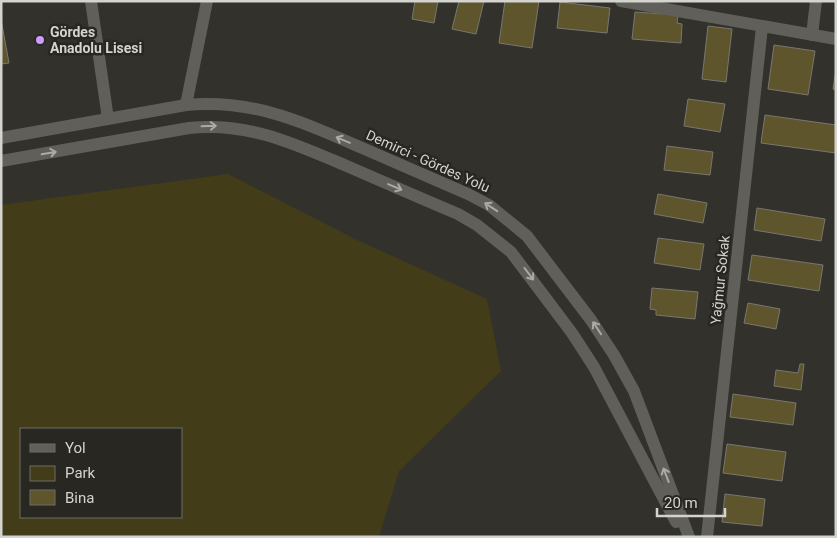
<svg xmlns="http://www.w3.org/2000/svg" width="837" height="538" viewBox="0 0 837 538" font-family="Roboto,sans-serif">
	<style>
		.green { fill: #433c19; fill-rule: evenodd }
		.building { fill: #5e552c; stroke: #787771 }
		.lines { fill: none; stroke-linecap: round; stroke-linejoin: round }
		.street { stroke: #605f59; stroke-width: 12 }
		.secondary { stroke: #605f59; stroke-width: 12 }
		.oneway { stroke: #abaaa6 }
		.poi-dot { fill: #d09dff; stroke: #282722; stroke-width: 2 }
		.labels { text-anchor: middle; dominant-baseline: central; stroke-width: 5; stroke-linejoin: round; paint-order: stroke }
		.poi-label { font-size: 14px; font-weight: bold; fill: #d3d3d0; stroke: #282722; text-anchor: start }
		.street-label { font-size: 14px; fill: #d3d3d0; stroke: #282722 }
	</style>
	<rect width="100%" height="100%" fill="#32312c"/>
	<!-- green -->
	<path class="green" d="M228,174l127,65 132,60 14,72 -102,100 -20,66h-378v-332zM21,429h160v88h-160z"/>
	<!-- building -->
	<g class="building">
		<path d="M415,1h23l-4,22 -22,-4z"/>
		<path d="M459,1h25l-8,33 -24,-5z"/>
		<path d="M505,1h34l-7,47 -33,-5z"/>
		<path d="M560,2l50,6 -3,25 -50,-5z"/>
		<path d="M635,12l43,3 -1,8 5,1 -1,19 -49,-4z"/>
		<path d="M1,19l8,44 -8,1z"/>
		<path d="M708,26l24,3 -6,53 -24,-3z"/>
		<path d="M774,45l41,6 -7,44 -40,-6z"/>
		<path d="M836,69v21l-3,-1z"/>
		<path d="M688,99l37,5 -5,28 -36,-6z"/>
		<path d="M765,115l71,10v28l-75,-10z"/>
		<path d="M667,146l46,6 -3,23 -46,-5z"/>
		<path d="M658,194l49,9 -4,20 -49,-9z"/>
		<path d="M757,208l68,11 -4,22 -67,-11z"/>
		<path d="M658,238l46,6 -4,26 -46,-7z"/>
		<path d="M752,255l71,10 -4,26 -71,-11z"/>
		<path d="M652,288l46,4 -3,27 -39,-4v-5l-6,-1z"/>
		<path d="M748,303l32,6 -4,20 -32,-6z"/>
		<path d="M800,364h4l-3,26 -27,-4 2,-16 22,3z"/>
		<path d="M733,394l63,9 -3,22 -63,-8z"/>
		<path d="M727,444l59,8 -4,29 -59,-8z"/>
		<path d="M725,494l40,5 -3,27 -40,-4z"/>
	</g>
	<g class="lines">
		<!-- street -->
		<g class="street">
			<path d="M91,1l17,118"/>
			<path d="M621,1l215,38"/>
			<path d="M812,35l4,-34"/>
			<path d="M186,105l21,-104"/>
			<path d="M707,537l55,-510"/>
		</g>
		<!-- secondary -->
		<g class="secondary">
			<path d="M1,138l185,-33c67,-6 114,16 174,42 36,16 72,31 108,47l21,11 38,31 64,84 23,35 20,36 55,146"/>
			<path d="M1,161l188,-33c61,-6 106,16 160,39 37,16 73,32 109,47l19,11 34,27 61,81 22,34 82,155"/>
		</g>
	</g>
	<!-- one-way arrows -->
	<defs><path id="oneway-shaft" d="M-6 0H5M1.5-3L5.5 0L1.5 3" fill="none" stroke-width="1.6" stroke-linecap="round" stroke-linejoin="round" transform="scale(1.25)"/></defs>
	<g class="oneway">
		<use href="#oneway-shaft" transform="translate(209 126) rotate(-2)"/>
		<use href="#oneway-shaft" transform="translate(343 140) rotate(-157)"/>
		<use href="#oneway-shaft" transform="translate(49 153) rotate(-10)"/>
		<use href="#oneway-shaft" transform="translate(395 187) rotate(23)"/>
		<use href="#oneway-shaft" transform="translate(491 207) rotate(-147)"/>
		<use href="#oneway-shaft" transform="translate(529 274) rotate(53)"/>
		<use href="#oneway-shaft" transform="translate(597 328) rotate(-123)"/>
		<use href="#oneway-shaft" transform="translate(666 475) rotate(-111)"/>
	</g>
	<!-- markers -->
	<circle class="poi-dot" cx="40" cy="40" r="5"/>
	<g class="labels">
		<!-- poi labels -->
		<g class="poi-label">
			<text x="50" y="32">Gördes<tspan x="50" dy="16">Anadolu Lisesi</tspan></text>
		</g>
		<!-- street labels -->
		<g class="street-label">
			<text transform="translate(428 161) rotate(24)">Demirci - Gördes Yolu</text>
			<text transform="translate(720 280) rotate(-84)">Yağmur Sokak</text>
		</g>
	</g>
	<!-- border -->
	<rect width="837" height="538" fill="none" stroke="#d3d3d0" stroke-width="5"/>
	<!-- legend -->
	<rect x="20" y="428" width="162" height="90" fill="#282722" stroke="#6c6c68"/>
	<rect x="30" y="444" width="25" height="8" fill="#605f59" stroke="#6c6c68"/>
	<text x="65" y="453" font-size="15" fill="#d3d3d0">Yol</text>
	<rect x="30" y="466" width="25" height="15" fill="#433c19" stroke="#6c6c68"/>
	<text x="65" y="478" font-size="15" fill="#d3d3d0">Park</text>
	<rect x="30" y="490" width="25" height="15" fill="#5e552c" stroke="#6c6c68"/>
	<text x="65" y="503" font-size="15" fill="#d3d3d0">Bina</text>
	<!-- scale -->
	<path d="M657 508v8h68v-8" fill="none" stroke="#d3d3d0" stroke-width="2.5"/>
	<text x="664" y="508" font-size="15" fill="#d3d3d0" stroke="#282722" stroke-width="4" paint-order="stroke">20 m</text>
</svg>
